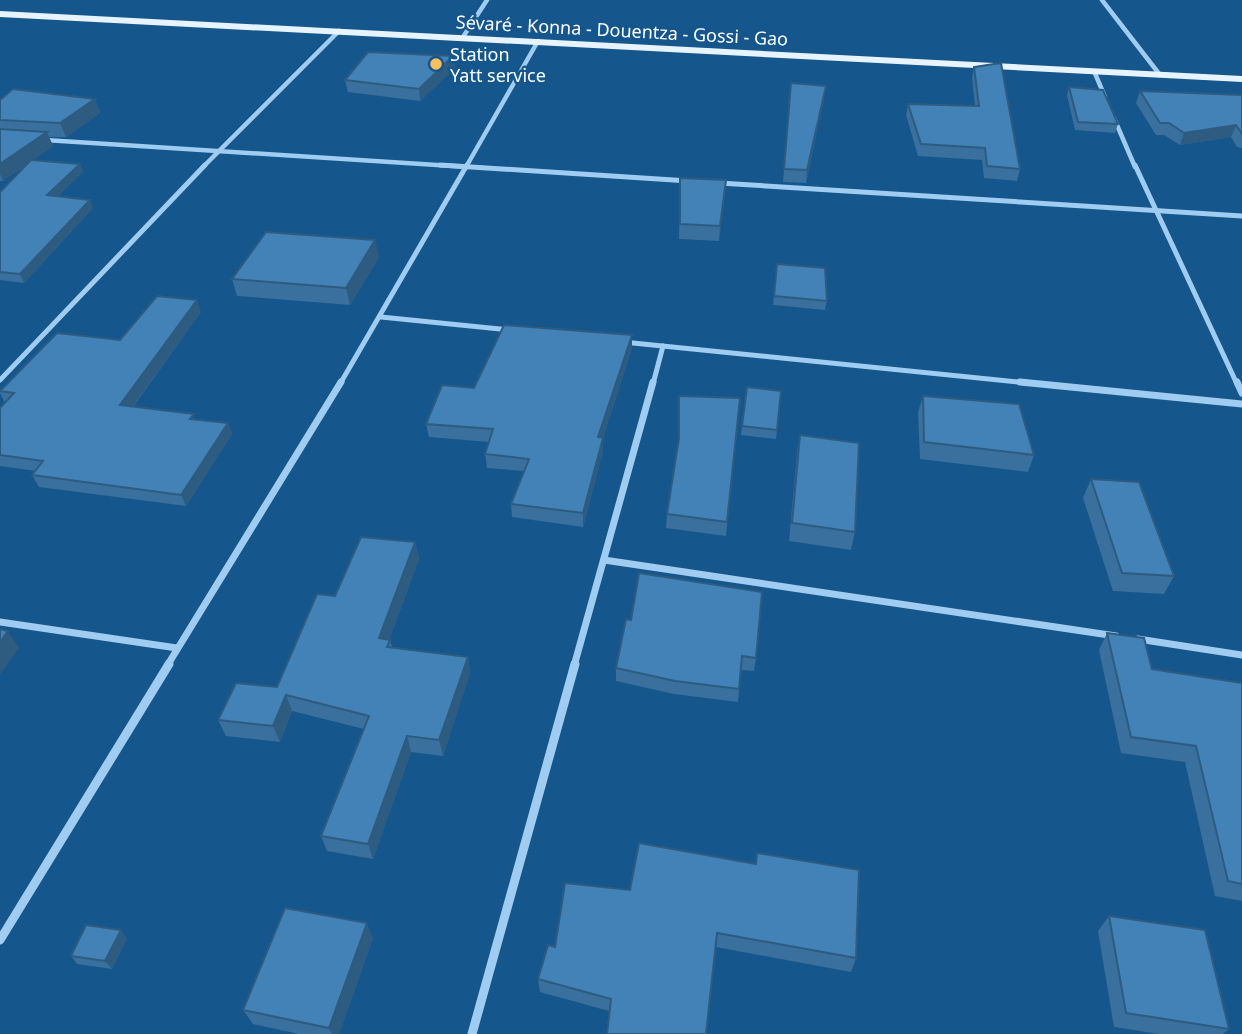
<svg xmlns="http://www.w3.org/2000/svg" width="1242" height="1034" viewBox="0 0 1242 1034" font-family="'Noto Sans',sans-serif">
	<style>
		.lines { fill: none; stroke-linecap: round; stroke-linejoin: round }
		.street-far3 { stroke: #9fccf0; stroke-width: 4.5 }
		.street-far2 { stroke: #9fccf0; stroke-width: 5 }
		.street-far1 { stroke: #9fccf0; stroke-width: 7 }
		.street { stroke: #9fccf0; stroke-width: 9 }
		.primary { fill: #e7f3ff; fill-rule: evenodd }
		.wall { fill: #39709d }
		.shaded-wall { fill: #2e5b80 }
		.building { fill: #4282b7; stroke: #2e5b80; stroke-width: 2 }
		.poi-dot { fill: #ffbf5d; stroke: #15568c; stroke-width: 2.5 }
		.labels { text-anchor: middle; dominant-baseline: central; stroke-width: 5; stroke-linejoin: round; paint-order: stroke }
		.far-street-label { font-size: 18px; fill: #fff; stroke: #15568c }
		.far-poi-label { font-size: 18px; fill: #fff; stroke: #15568c; text-anchor: start }
	</style>
	<rect width="100%" height="100%" fill="#15568c"/>
	<g class="lines">
		<!-- street-far3 -->
		<g class="street-far3">
			<path d="M1102,0l58,75"/>
			<path d="M463,37l24,-37"/>
			<path d="M1094,71l11,26"/>
			<path d="M1114,118l21,49"/>
			<path d="M45,140l423,27"/>
			<path d="M203,167l136,-136"/>
			<path d="M466,167l72,-126"/>
		</g>
		<!-- street-far2 -->
		<g class="street-far2">
			<path d="M440,165l249,16"/>
			<path d="M1135,165l102,219"/>
			<path d="M719,183l523,33"/>
			<path d="M381,317l129,13"/>
			<path d="M623,342l415,42"/>
			<path d="M0,380l205,-215"/>
			<path d="M340,384l127,-219"/>
			<path d="M653,384l10,-38"/>
		</g>
		<!-- street-far1 -->
		<g class="street-far1">
			<path d="M1020,382l222,22"/>
			<path d="M1237,382l5,11"/>
			<path d="M604,560l512,76"/>
			<path d="M0,622l177,26"/>
			<path d="M1138,639l104,16"/>
			<path d="M167,666l174,-284"/>
			<path d="M574,666l79,-284"/>
		</g>
		<!-- street -->
		<g class="street">
			<path d="M0,940l169,-276"/>
			<path d="M472,1034l103,-370"/>
		</g>
		<!-- primary -->
		<path class="primary" d="M0,11l1242,65v6l-1242,-65z"/>
	</g>
	<!-- wall -->
	<g class="wall">
		<path d="M453,56l2,12 -35,33 -72,-9 -3,-12z"/>
		<path d="M974,67l46,102 -3,12 -33,-3 -2,-18 -64,-4 -12,-41 2,-11 67,2 -3,-28z"/>
		<path d="M1069,87l49,37 -3,9 -40,-3 -8,-35z"/>
		<path d="M1140,91l102,4v53l-5,-1 -6,-10 -51,8 -16,-10h-8l-20,-32z"/>
		<path d="M790,96l34,2 -18,85 -23,-1z"/>
		<path d="M95,99l5,14 -34,24h-17l4,9 -20,14 47,4 3,8 -25,24 35,12 -69,75 -24,-3v-88l26,-27 -23,16h-3v-81z"/>
		<path d="M680,178l46,2 -7,61 -40,-2z"/>
		<path d="M379,257l-29,48 -113,-9 -5,-17z"/>
		<path d="M777,264l50,37 -2,9 -52,-5z"/>
		<path d="M201,312l-68,95 63,12 32,4 4,11 -46,72 -147,-19 -7,-12 4,-4 -36,-5v-58l5,-5 -5,-10v-2l120,-51z"/>
		<path d="M632,348l-29,90v13l-20,76 -71,-10 -1,-13 13,-33 -37,-3 -2,-14 4,-12 -60,-5 -3,-13 48,-36z"/>
		<path d="M747,387l34,4 -5,48 -35,-4z"/>
		<path d="M679,396l61,2 -14,138 -60,-8 1,-14 11,-71z"/>
		<path d="M923,396l111,59 -6,17 -108,-13 -2,-47z"/>
		<path d="M800,435l55,97 -4,18 -62,-9 8,-88z"/>
		<path d="M1091,479l83,97 -10,18 -51,-3 -30,-93z"/>
		<path d="M415,542l4,17 -30,81h1l2,7 76,10 2,16 -27,83 -32,-4 -38,107 -46,-8 -6,-15 43,-107 -72,-18 -12,31 -54,-6 -8,-16 59,-33 58,-91z"/>
		<path d="M626,619l130,39 -2,13 -13,-1 -3,32 -64,-8 -58,-13v-13z"/>
		<path d="M1107,633l45,36 90,14v218l-27,-5 -30,-134 -64,-9 -22,-103z"/>
		<path d="M757,853l99,105 -5,14 -135,-25 -107,64 -69,-19 -2,-13 17,-32 75,-57 125,-26z"/>
		<path d="M1109,916l120,113 -6,5h-64l-45,-7 -16,-96z"/>
		<path d="M127,938l-15,31 -35,-5 -6,-8z"/>
		<path d="M373,938l-34,96h-40l-46,-10 -10,-14z"/>
	</g>
	<!-- shaded-wall -->
	<g class="shaded-wall">
		<path d="M453,56l2,12 -35,33 -1,-12z"/>
		<path d="M826,86l-2,12 -18,85 1,-13z"/>
		<path d="M95,99l5,14 -34,24 -6,-14z"/>
		<path d="M1236,125l-5,12 -51,8 4,-12z"/>
		<path d="M47,132l6,14 -50,35 -3,-7v-10z"/>
		<path d="M80,164l3,8 -32,31 -4,-8z"/>
		<path d="M726,180l-1,15 -6,46 1,-15z"/>
		<path d="M90,200l3,8 -69,75 -4,-9z"/>
		<path d="M375,240l4,17 -29,48 -4,-17z"/>
		<path d="M197,300l4,12 -76,105 -5,-12z"/>
		<path d="M632,335v13l-29,90v13l-20,76v-14l15,-76z"/>
		<path d="M228,423l4,11 -46,72 -5,-11z"/>
		<path d="M415,542l4,17 -35,95 -5,-16z"/>
		<path d="M8,631l11,17 -19,27v-33z"/>
		<path d="M468,657l2,16 -27,83 -4,-16z"/>
		<path d="M286,695l6,16 -12,31 -7,-16z"/>
		<path d="M407,736l4,16 -38,107 -5,-15z"/>
		<path d="M367,923l6,15 -34,96h-7l-3,-6z"/>
		<path d="M121,930l6,8 -15,31 -7,-8z"/>
	</g>
	<!-- building -->
	<g class="building">
		<path d="M368,52l85,4 -34,33 -74,-9z"/>
		<path d="M1001,63l19,106 -33,-3 -2,-18 -64,-4 -13,-40 71,2 -5,-39z"/>
		<path d="M791,83l35,3 -19,84 -23,-1z"/>
		<path d="M1069,87l34,3 15,34 -40,-2z"/>
		<path d="M13,89l82,10 -35,24 -60,-3v-20z"/>
		<path d="M1140,91l102,4v39l-6,-9 -52,8 -15,-10h-9z"/>
		<path d="M0,129l47,3 -47,32z"/>
		<path d="M31,160l49,4 -33,31 43,5 -70,74 -20,-2v-80z"/>
		<path d="M680,178l46,2 -6,46 -40,-2z"/>
		<path d="M266,232l109,8 -29,48 -114,-9z"/>
		<path d="M777,264l48,4 2,33 -53,-5z"/>
		<path d="M157,296l40,4 -77,105 74,9 -4,5 38,4 -47,72 -149,-20 11,-14 -43,-6v-47l14,-15 -14,-2 57,-58 63,7z"/>
		<path d="M504,325l128,10 -34,102 5,1 -20,75 -72,-9 18,-45 -44,-5 8,-25 -67,-5 16,-39 32,3z"/>
		<path d="M747,387l34,4 -4,39 -35,-4z"/>
		<path d="M679,396l61,2 -13,124 -60,-8 12,-76z"/>
		<path d="M923,396l96,8 15,51 -110,-13z"/>
		<path d="M800,435l59,8 -4,89 -63,-9z"/>
		<path d="M1091,479l48,3 35,94 -52,-3z"/>
		<path d="M361,537l54,5 -36,96 11,2 -3,7 81,10 -29,83 -32,-4 -39,108 -47,-8 48,-120 -83,-21 -13,31 -55,-6 18,-37 41,4 40,-93 18,2z"/>
		<path d="M639,573l123,19 -6,66 -14,-2 -3,33 -64,-8 -59,-13 10,-49 5,1z"/>
		<path d="M0,629l8,2 -8,11z"/>
		<path d="M1107,633l37,5 8,31 90,14v201l-14,-3 -32,-135 -65,-9z"/>
		<path d="M639,843l117,21 1,-11 102,17 -3,88 -139,-25 -11,101h-99l4,-35 -73,-20 10,-34 7,2 10,-64 65,7z"/>
		<path d="M285,908l82,15 -38,105 -86,-18z"/>
		<path d="M1109,916l96,14 24,99 -103,-16z"/>
		<path d="M86,925l35,5 -16,31 -34,-5z"/>
	</g>
	<!-- markers -->
	<circle class="poi-dot" cx="436" cy="64" r="7"/>
	<g class="labels">
		<!-- far-street labels -->
		<g class="far-street-label">
			<text transform="translate(622 30) rotate(3)">Sévaré - Konna - Douentza - Gossi - Gao</text>
		</g>
		<!-- far-poi labels -->
		<g class="far-poi-label">
			<text x="450" y="54">Station<tspan x="450" dy="21">Yatt service</tspan></text>
		</g>
	</g>
</svg>
